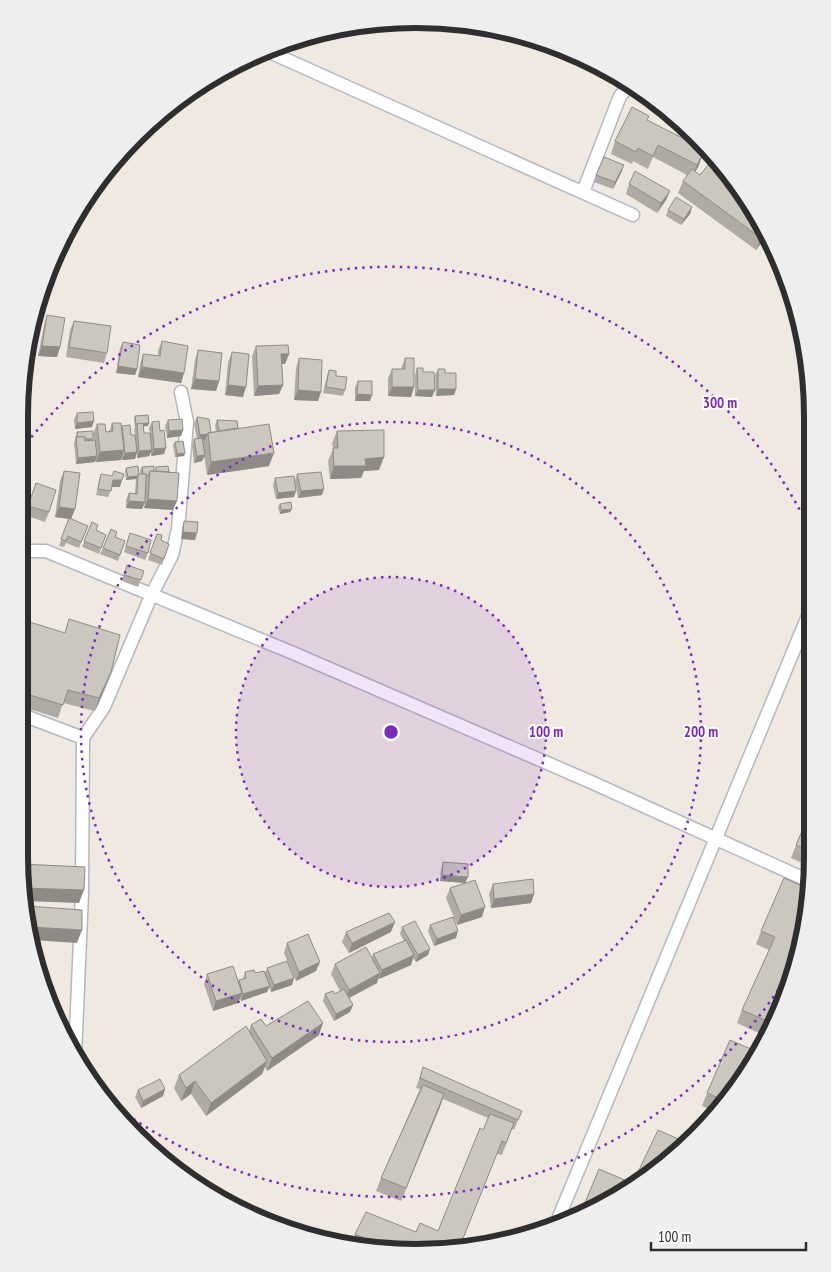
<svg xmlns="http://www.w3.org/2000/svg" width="831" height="1272" viewBox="0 0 831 1272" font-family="'PT Sans Narrow',sans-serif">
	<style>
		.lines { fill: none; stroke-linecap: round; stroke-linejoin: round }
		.minor-casing { stroke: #b4b7c1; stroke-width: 15 }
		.minor { stroke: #fff; stroke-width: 12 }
		.wall { fill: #afaba4 }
		.shaded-wall { fill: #8e8b86 }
		.building { fill: #cbc7bf; stroke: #8e8b86 }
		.ring { fill: none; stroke: #7b2cbf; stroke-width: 2.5; stroke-dasharray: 2.5 5 }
		.rim { fill: none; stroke: #2e2e2e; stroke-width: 6 }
		.centre { fill: #7b2cbf; stroke: #fff; stroke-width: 2.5 }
		.ring-label { font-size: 15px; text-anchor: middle; font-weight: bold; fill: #7b2cbf; stroke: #fff; stroke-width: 4; stroke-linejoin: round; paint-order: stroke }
	</style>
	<rect width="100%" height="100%" fill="#efe9e1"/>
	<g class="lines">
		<!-- minor casing -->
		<g class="minor-casing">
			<g id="minor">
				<path d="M265,50l368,165"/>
				<path d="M583,192l37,-96 11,-12"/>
				<path d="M21,551h25l247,102 298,129 218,99"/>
				<path d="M20,714l63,24 21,-31 47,-111 21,-41 6,-26 9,-107 -6,-30"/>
				<path d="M75,1055l7,-162 1,-155"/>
				<path d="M556,1224l254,-613"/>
			</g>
		</g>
		<!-- minor -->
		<use href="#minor" class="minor"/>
	</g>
	<!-- wall -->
	<g class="wall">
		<path d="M649,116l-2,4 56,34 -5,13 -3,5 5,3 34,4 34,55 -12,16 -78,-57 5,-12 4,-6 -34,-18 -5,12 -15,-8 -1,3 -21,-10 4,-13z"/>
		<path d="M622,171l-9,18 -19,-7 2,-7z"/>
		<path d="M629,184l41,7 -4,9 -9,13 -31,-19z"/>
		<path d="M692,207l-2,7 -9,11 -15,-9 2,-6z"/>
		<path d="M47,315l13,32 -3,10 -19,-1 6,-31z"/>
		<path d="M74,321l33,32 -3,10 -38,-6 4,-27z"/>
		<path d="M162,341l22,32 -3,10 -43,-6 2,-13 3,-10 15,2v-5z"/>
		<path d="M123,342l14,27 -2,6 -19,-2 4,-25z"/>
		<path d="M256,346l33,8 -4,10h-3l1,21 -4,9 -25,2 -2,-40z"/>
		<path d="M198,350l21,31 -3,10 -25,-2 4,-29z"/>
		<path d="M232,352l11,45 -18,-2 3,-33z"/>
		<path d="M299,358l19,43 -24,-1 2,-32z"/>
		<path d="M405,358l9,29 -3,10 -23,-1v-18l4,-9h9z"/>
		<path d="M417,368l6,4 9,25 -17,-1v-21z"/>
		<path d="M438,369l7,4 11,16 -2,6 -18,1 -1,-21z"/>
		<path d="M329,370l7,6 9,14 -2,6 -20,-3 4,-17z"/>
		<path d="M358,381l12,20h-15v-14z"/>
		<path d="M77,413l15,14 -17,2 -1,-9z"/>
		<path d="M135,416l13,10h-4v7h6l-1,-5 3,-6 8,9 4,23 -13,2v-4l-2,4 -12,2v-5l-2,6 -13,1v-4l-1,4 -25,2v-3l-1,3 -19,2 -2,-21 3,-11 16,7v1h1l-1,-6 4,-10 9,8h3l3,-9 10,4 9,8h4l-1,-5 1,-3 -1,-8z"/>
		<path d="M197,417l14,15 5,-1 -1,-5 2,-6 21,8 31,38 -62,9 -3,-19 -2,5 -8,2 -2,-18 2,-6h3l-3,-15z"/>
		<path d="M168,420l15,10 -2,6 -14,2 -2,-12z"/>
		<path d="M337,431l42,39 -15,1 -3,7 -31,1 -2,-18 5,-12 -1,-6z"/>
		<path d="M175,442l10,11 -1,3 -9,1 -2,-12z"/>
		<path d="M142,467l13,4 1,-4 17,43 -29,-2 1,-6 -3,7 -16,-1v-8l3,-7h6l1,-14 -10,1 -1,-9 1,-3 13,6h2l-1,-3z"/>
		<path d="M64,471l11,38 -4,10 17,7 -9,22 -13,-5 -2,4 -5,-1 10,-27 -14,-2 5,-36z"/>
		<path d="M101,474l19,13h-8l-4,10 -12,-2 3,-15z"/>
		<path d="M297,474l25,21 -24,3 -3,-17z"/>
		<path d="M275,478l19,19 -18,2 -3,-14z"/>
		<path d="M21,481l4,18 -4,15z"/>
		<path d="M36,483l13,29 -4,10 -20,-7z"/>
		<path d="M280,504l10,8 -10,2 -2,-7z"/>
		<path d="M184,521l11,19 -14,-1 1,-11z"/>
		<path d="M92,522l4,8 10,5 -7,19 -17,-7z"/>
		<path d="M130,533l18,20 -3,7 -21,-8z"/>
		<path d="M157,534l4,6 8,4 -7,21 -14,-5z"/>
		<path d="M115,537l10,4 -7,20 -18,-7 3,-6z"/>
		<path d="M127,565l17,6 -6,16 -16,-6z"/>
		<path d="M20,619l86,66 -11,26 -32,-8 -5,15 -38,-12z"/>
		<path d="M809,815v51l-18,-8 5,-13z"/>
		<path d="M443,862l22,21 17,34 -25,8 -11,-27 4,-10 15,-5 -25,-2 1,-12z"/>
		<path d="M493,884l41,10 -3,9 -40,5 -2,-14z"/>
		<path d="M809,909l-38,123 -3,5 -31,-14 5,-13 27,-60 -13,-6 5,-13z"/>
		<path d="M430,925l26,13 -22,8 -6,-15z"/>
		<path d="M402,927l26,28 -12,7 -3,-4 -2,7 -32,14 -1,-1 -1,5 -28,15 1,14 -16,9 -11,-20 2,-7h10l5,-3 -9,-17 4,-10 37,-6 1,-4 31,-13 -4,-7z"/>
		<path d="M346,932h45l-42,21 -7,-11z"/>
		<path d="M287,943l29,28 -20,10 -12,-28z"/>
		<path d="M267,968l25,17 -21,7 -2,-5 -2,5 -26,9 -1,-3 -2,5 -25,8 -9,-27 3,-10 31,7 1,-1 4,-1 2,-7 10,1h10z"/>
		<path d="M251,1025l15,1 53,9 -52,36 -2,-4 -3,7 -56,42 -15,-22 -10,7 -7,-13 5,-13 70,-44z"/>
		<path d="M758,1052l-41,61 -15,-7 5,-13z"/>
		<path d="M423,1067l95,53 -4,10 -2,-1 -10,26 -5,-1 -37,91 -71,7 -38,-8 4,-10 61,-2 22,-1 45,-101 5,-12 -45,-19 -42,102 -25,-10 5,-13 39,-89 -4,-1z"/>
		<path d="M165,1089l-2,7 -22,12 -6,-11 3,-7z"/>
		<path d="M685,1142l-50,41h-1l5,-13z"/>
	</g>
	<!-- shaded-wall -->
	<g class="shaded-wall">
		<path d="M703,154l-5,13 -6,10 5,-12z"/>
		<path d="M624,165l-2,6 -9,18 2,-7z"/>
		<path d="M670,191l-4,9 -9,13 4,-10z"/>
		<path d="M692,207l-2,7 -9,11 3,-6z"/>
		<path d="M766,231l2,3 -12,16 5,-12z"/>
		<path d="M42,346l18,1 -3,10 -19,-1z"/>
		<path d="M281,354h8l-4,10h-7z"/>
		<path d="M118,366l19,3 -2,6 -19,-2z"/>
		<path d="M142,367l42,6 -3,10 -43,-6z"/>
		<path d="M195,379l24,2 -3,10 -25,-2z"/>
		<path d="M228,385l18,2 -3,10 -18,-2z"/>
		<path d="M283,385l-4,9 -25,2 4,-10z"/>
		<path d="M392,387h22l-3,10 -23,-1z"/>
		<path d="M438,389h18l-2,6 -18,1z"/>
		<path d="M298,390l23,2 -3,9 -24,-1z"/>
		<path d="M418,390h17l-3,7 -17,-1z"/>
		<path d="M357,394l15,1 -2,6h-15z"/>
		<path d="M94,421l-2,6 -17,2 2,-6z"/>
		<path d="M149,423l-1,3 -11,1v-3l-2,3 1,-3z"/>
		<path d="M183,430l-2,6 -14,2 2,-7z"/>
		<path d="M207,434l-2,6 -7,1 2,-6z"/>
		<path d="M166,448l-2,6 -13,2 3,-7z"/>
		<path d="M124,450l-3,10 -25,2 4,-10z"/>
		<path d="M152,450l-3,6 -12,2 2,-7z"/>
		<path d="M137,452l-2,7 -13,1 3,-7z"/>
		<path d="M185,453l-1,3 -9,1 2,-3z"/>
		<path d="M274,453l-5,13 -62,9 4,-13z"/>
		<path d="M205,455l-3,6 -8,2 3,-7z"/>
		<path d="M97,456l-2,6 -19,2 2,-6z"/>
		<path d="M384,457l-5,13 -15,1 -3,7 -31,1 4,-13 31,-7z"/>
		<path d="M138,476l-2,3 -10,1 2,-3z"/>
		<path d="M113,480h9l-2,7h-9z"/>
		<path d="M324,489l-2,6 -24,3 3,-7z"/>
		<path d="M296,491l-2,6 -18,2 2,-6z"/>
		<path d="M148,499l29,2 -4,9 -29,-2z"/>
		<path d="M129,501l16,1 -3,7 -16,-1z"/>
		<path d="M59,507l16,2 -4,10 -16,-2z"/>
		<path d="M292,509l-2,3 -10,2 1,-4z"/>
		<path d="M183,532l14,1 -2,7 -14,-1z"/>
		<path d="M111,672l-5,13 -11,26 4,-13z"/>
		<path d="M442,875l26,2 -3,6 -25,-2z"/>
		<path d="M24,888l60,2 -5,13 -53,-2z"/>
		<path d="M534,894l-3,9 -40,5 3,-9z"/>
		<path d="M485,907l-3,10 -25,8 4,-10z"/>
		<path d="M395,922l-4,10 -42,21 3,-10z"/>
		<path d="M30,927l52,3 -5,13 -44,-3z"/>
		<path d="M458,931l-2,7 -22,8 3,-7z"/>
		<path d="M430,949l-2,6 -12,7 2,-7z"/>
		<path d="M414,955l-3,10 -32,14 3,-9z"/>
		<path d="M320,962l-4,9 -20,10 3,-9z"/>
		<path d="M380,973l-3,10 -32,17 4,-10z"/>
		<path d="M294,978l-2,7 -21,7 3,-7z"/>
		<path d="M270,986l-3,6 -26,9 2,-7z"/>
		<path d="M242,993l-4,10 -25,8 3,-10z"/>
		<path d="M353,1005l-3,7 -16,9 2,-7z"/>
		<path d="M323,1023l-4,12 -52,36 5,-13z"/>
		<path d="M267,1061l-5,13 -56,42 5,-13z"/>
		<path d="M195,1081l-4,13 -10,7 5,-13z"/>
		<path d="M165,1089l-2,7 -22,12 2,-7z"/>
		<path d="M444,1094l-4,13 -39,94 5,-13z"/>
		<path d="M502,1141l-42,104v1z"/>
	</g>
	<!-- building -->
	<g class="building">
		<path d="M632,107l17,9 -2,4 55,28 -2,4 3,2 -6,11 -39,-20 -5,11 -15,-8 -2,4 -21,-11z"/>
		<path d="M604,157l20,8 -9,17 -19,-7z"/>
		<path d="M709,164l25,15 32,52 -5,7 -78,-57 9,-12 8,6z"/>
		<path d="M635,171l35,20 -9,12 -32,-19z"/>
		<path d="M676,197l16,10 -8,12 -16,-9z"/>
		<path d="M47,315l18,3 -5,29 -18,-1z"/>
		<path d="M74,321l37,5 -4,27 -38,-6z"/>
		<path d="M162,341l26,5 -4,27 -42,-6 1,-13 17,2z"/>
		<path d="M123,342l17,3 -3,24 -19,-3z"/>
		<path d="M288,345l1,9h-8l2,31 -25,1 -2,-40z"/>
		<path d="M198,350l24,3 -3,28 -24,-2z"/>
		<path d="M232,352l17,2 -3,33 -18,-2z"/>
		<path d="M299,358l23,2 -1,32 -23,-2z"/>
		<path d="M405,358h9v29h-22v-18h13z"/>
		<path d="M417,368h6v4h11l1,18h-17z"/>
		<path d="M438,369h7v4h11v16h-18z"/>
		<path d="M329,370l7,1v5l11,1 -2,13 -19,-3z"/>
		<path d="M358,381h14v14l-15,-1z"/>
		<path d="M93,412l1,9 -17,2v-10z"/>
		<path d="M148,415l1,8 -13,1 -1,-8z"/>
		<path d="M197,417l12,2 2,13 -3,1v1l-8,1z"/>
		<path d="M182,419l1,11 -14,1 -1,-11z"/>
		<path d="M217,420l20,1 1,7 -19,3z"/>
		<path d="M159,421l1,10 4,-1 2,18 -12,1 -2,-27z"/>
		<path d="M112,423h9l3,27 -24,2 -3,-28h8l1,8 7,-1z"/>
		<path d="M143,423l1,10h6l2,17 -13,1 -2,-27z"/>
		<path d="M269,424l5,29 -63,9 -3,-29z"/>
		<path d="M130,425l1,10h4l2,17 -12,1 -3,-27z"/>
		<path d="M384,430v27l-19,2 1,7h-32l-1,-18h5l-1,-17z"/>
		<path d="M93,431v8h-8v-2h-8v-5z"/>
		<path d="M76,437h9v4l10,-1 2,16 -19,2z"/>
		<path d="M202,438l3,17 -8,1 -3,-17z"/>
		<path d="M183,441l2,12 -8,1 -2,-12z"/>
		<path d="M138,466l1,8h-1v2l-10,1 -2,-9z"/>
		<path d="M154,466v5h-4l-2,5h-2v-2h-3l-1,-7z"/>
		<path d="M168,466l1,6 -13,-1v-4z"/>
		<path d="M64,471l16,2 -5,36 -16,-2z"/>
		<path d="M114,471l10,3 -2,6h-9l-2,11 -13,-2 3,-15 11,2z"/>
		<path d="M150,471l29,2 -2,28 -29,-2z"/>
		<path d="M321,472l3,17 -23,2 -4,-17z"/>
		<path d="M138,474h8l-1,28 -16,-1v-8l8,1z"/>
		<path d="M294,476l2,15 -18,2 -3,-15z"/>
		<path d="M21,481l8,2 -4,16 -4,-1z"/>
		<path d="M36,483l20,7 -7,22 -21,-6z"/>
		<path d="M291,502l1,7 -11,1 -1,-6z"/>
		<path d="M21,504l3,1 -3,9z"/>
		<path d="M69,518l19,8 -7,16 -13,-6 -2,5 -5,-2z"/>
		<path d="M184,521l14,1 -1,11 -14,-1z"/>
		<path d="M92,522l6,3 -2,5 10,5 -5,13 -17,-7z"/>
		<path d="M111,529l6,3 -2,5 10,4 -5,14 -17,-7z"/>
		<path d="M130,533l21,7 -3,13 -22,-7z"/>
		<path d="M157,534l5,1 -1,5 8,4 -5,15 -14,-6z"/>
		<path d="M127,565l17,6 -3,9 -17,-5z"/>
		<path d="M20,619l45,14 4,-14 51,16 -9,37 -12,26 -31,-8 -5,15 -43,-13z"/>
		<path d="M809,815v36l-13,-6z"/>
		<path d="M443,862l25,2v13l-26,-2z"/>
		<path d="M20,864l65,3 -1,23 -60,-2z"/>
		<path d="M784,878l25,11v20l-35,115 -32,-14 33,-73 -14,-6z"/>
		<path d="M533,879l1,15 -40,5 -1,-15z"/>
		<path d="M475,880l10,27 -24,8 -11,-27z"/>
		<path d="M27,906l55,4v20l-52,-3z"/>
		<path d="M389,913l6,9 -43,21 -6,-11z"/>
		<path d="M453,917l5,14 -21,8 -7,-14z"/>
		<path d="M415,921l15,28 -12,6 -16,-28z"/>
		<path d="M308,934l12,28 -21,10 -12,-29z"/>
		<path d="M406,940l8,15 -32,15 -9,-16z"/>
		<path d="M366,947l14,26 -31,17 -14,-26z"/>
		<path d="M287,961l7,17 -20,7 -7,-17z"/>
		<path d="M233,966l9,27 -26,8 -9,-27z"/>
		<path d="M254,970l1,3 9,-2 6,15 -27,8 -4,-14 7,-2 -1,-6z"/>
		<path d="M344,989l9,16 -17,9 -11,-20 8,-3 2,3z"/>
		<path d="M308,1001l15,22 -51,35 -21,-33 10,-6 5,7z"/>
		<path d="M246,1026l21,35 -56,42 -16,-22 -9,7 -7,-13z"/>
		<path d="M730,1040l28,12 -33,49 -18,-8z"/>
		<path d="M423,1067l99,44 -4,9 -98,-42z"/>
		<path d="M160,1079l5,10 -22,12 -5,-11z"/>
		<path d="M423,1085l21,9 -38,94 -25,-10z"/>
		<path d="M490,1114l24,9 -8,20 -4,-2 -42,105 -65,6 -40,-18 11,-22 50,20 4,-9 18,8 42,-103 3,2z"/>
		<path d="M658,1130l27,12 -39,31 -7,-3z"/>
		<path d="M599,1169l35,15 -20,16 -31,13 -2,-1z"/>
	</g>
	<!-- distance rings -->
	<circle cx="391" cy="732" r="155" fill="#7b2cbf" fill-opacity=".12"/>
	<g class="ring">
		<circle cx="391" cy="732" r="155"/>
		<circle cx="391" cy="732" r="310"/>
		<path d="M790 971A465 465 0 0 1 111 1103M22 449A465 465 0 0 1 811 532"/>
	</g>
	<!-- crop -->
	<path d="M0 0H831V1272H0ZM416 28H416A388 388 0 0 1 804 416V856A388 388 0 0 1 416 1244H416A388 388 0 0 1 28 856V416A388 388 0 0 1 416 28Z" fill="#eee" fill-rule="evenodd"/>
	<path class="rim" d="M416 28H416A388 388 0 0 1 804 416V856A388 388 0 0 1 416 1244H416A388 388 0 0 1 28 856V416A388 388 0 0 1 416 28Z"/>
	<circle cx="391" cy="732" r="8" class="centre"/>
	<g class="ring-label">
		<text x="720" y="408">300 m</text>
		<text x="546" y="737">100 m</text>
		<text x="701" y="737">200 m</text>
	</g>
	<!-- scale -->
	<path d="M651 1242v8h155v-8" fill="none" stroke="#2e2e2e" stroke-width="2.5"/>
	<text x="658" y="1242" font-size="15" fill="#2e2e2e" stroke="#ffffff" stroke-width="4" paint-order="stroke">100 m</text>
</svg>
